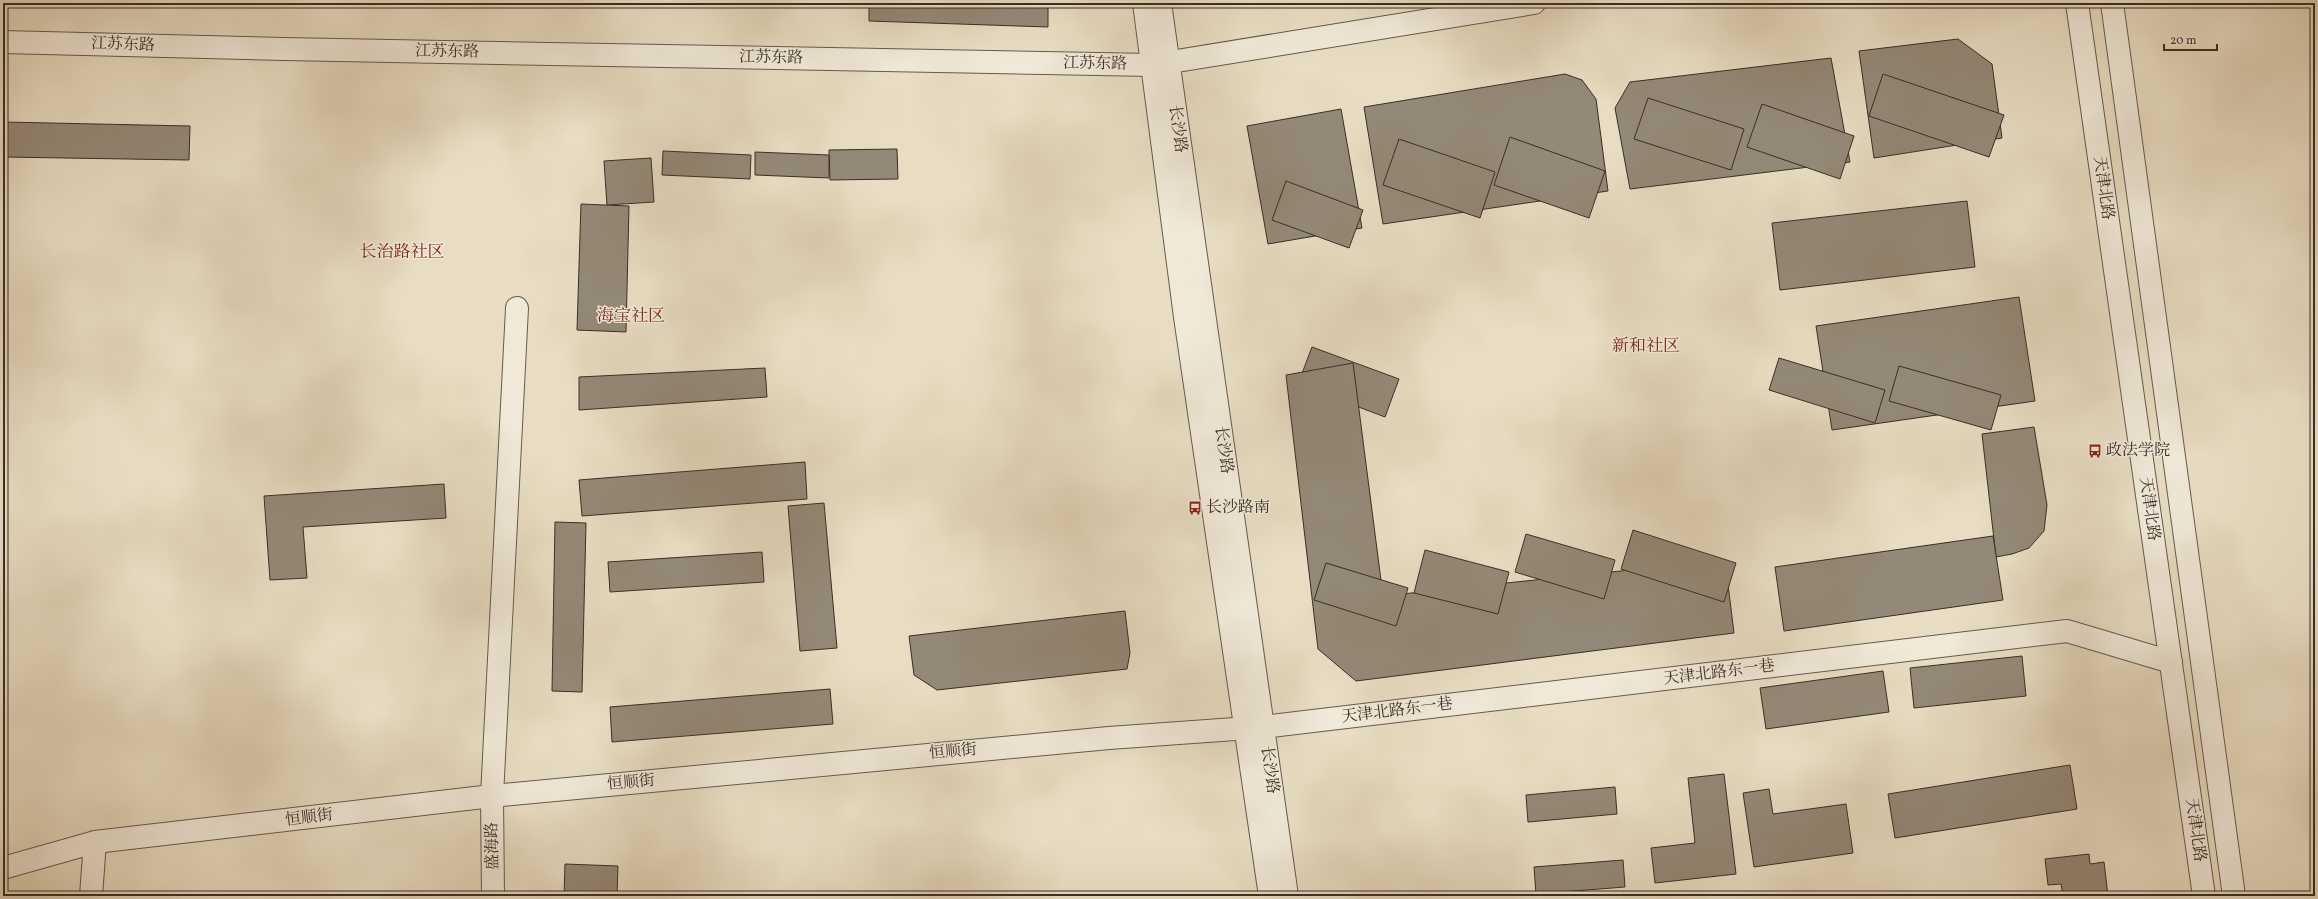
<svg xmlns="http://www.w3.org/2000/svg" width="2318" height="899" viewBox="0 0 2318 899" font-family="Vollkorn,'Noto Serif SC',serif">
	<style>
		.building { fill: #948978; stroke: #392e26 }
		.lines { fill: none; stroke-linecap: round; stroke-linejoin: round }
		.minor-casing { stroke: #655a4d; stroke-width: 24 }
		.minor { stroke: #f0e9d8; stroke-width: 22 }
		.labels { text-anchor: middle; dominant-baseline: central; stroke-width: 3; stroke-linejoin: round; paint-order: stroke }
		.street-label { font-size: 16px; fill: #392e26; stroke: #f0e9d8 }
		.poi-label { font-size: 16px; fill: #392e26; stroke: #f0e9d8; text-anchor: start }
		.neighbourhood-label { font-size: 17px; fill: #7a1f14; stroke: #f0e9d8 }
	</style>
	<rect width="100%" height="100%" fill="#e8ddc3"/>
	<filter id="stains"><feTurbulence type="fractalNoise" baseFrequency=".005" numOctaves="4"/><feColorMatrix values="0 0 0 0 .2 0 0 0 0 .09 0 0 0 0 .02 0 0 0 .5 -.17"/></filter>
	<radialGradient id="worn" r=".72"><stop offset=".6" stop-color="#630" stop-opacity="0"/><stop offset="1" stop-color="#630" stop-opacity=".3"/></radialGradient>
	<!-- building -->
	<g class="building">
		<path d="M869,3h179v24l-179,-6z"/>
		<path d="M1958,39l34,25 10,74 -128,20 -15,-107z"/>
		<path d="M1831,58l19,104 -220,27 -15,-81 15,-26z"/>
		<path d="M1565,74l17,6 14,19 12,92 -225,33 -19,-117z"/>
		<path d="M1883,74l121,41 -15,42 -120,-41z"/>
		<path d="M1648,98l96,31 -13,41 -97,-31z"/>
		<path d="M1762,104l92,32 -14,43 -93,-32z"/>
		<path d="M1341,109l21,119 -94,16 -21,-118z"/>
		<path d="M3,122l187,4 -1,34 -186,-3z"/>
		<path d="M1510,137l95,34 -16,47 -95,-33z"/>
		<path d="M1399,139l96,33 -15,46 -97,-33z"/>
		<path d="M897,149l1,30 -68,1 -1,-30z"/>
		<path d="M663,151l88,4 -1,24 -88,-4z"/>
		<path d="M755,152l74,3v23l-74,-3z"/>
		<path d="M651,158l3,44 -47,3 -3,-44z"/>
		<path d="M1286,181l77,29 -14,38 -77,-28z"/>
		<path d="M1967,201l8,66 -195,23 -8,-67z"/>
		<path d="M581,204l48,2 -3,126 -49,-2z"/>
		<path d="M2019,297l16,104 -203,29 -16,-104z"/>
		<path d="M1312,347l87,32 -14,38 -87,-33z"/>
		<path d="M1779,358l106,32 -10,33 -106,-33z"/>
		<path d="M1353,363l30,233 342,-36 9,73 -378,48 -38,-32 -32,-274z"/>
		<path d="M1899,366l102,29 -10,35 -102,-29z"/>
		<path d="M765,368l2,29 -188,13v-33z"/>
		<path d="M2034,427l13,78 -3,26 -15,17 -17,6 -16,3 -14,-123z"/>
		<path d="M805,462l2,37 -225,17 -3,-36z"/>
		<path d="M444,484l2,34 -143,9 4,51 -37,2 -6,-84z"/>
		<path d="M824,503l13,145 -37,3 -12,-145z"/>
		<path d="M555,522l31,1 -4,169 -30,-1z"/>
		<path d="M1633,530l103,33 -12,39 -103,-33z"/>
		<path d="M1526,534l89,26 -11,39 -89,-27z"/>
		<path d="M1993,536l10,64 -219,31 -9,-64z"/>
		<path d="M1425,550l84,22 -11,42 -84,-21z"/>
		<path d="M762,552l2,30 -154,10 -2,-30z"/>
		<path d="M1326,563l82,25 -12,38 -82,-26z"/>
		<path d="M1125,611l5,42 -3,16 -190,21 -23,-15 -5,-39z"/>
		<path d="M2022,656l4,40 -112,12 -4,-40z"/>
		<path d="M1883,671l6,41 -123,17 -6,-41z"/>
		<path d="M830,689l3,35 -221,18 -2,-35z"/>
		<path d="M2070,765l7,44 -182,29 -7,-44z"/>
		<path d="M1724,774l12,100 -81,9 -4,-35 44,-5 -7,-65z"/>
		<path d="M1615,787l2,27 -89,8 -2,-27z"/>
		<path d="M1769,789l4,25 73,-10 7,49 -99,14 -11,-74z"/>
		<path d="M2089,854l1,10 14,-2 4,34h-45l-2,-12 -13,1 -3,-26z"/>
		<path d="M1623,860l2,27 -89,7 -2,-27z"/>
		<path d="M565,864l53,2 -1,30h-53z"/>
	</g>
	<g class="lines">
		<!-- minor casing -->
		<g class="minor-casing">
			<g id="minor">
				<path d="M1144,3l41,314 85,579"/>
				<path d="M1160,3l127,893"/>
				<path d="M2077,3l127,893"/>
				<path d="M2112,3l122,893"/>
				<path d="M3,42l281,7 868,16 382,-62"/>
				<path d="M3,868l92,-26 397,-46 617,-58 154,-11 804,-96 104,31"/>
				<path d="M91,896l4,-54"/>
				<path d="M493,896l-1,-100 25,-488"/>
			</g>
		</g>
		<!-- minor -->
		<use href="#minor" class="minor"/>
	</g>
	<!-- icons -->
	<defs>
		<g id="bus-bare" transform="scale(1.08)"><path d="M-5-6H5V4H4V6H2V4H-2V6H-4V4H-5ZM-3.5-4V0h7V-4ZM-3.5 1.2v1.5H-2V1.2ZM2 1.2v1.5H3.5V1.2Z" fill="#8f2418" stroke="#f0e9d8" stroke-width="2.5" paint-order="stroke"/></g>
	</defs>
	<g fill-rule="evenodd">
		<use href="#bus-bare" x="2095" y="451"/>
		<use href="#bus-bare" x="1195" y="508"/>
	</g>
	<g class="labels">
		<!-- street labels -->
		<g class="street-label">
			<text transform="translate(123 45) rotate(2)">江苏东路</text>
			<text transform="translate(447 52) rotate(1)">江苏东路</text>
			<text transform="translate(771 58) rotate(1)">江苏东路</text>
			<text transform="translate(1095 64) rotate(1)">江苏东路</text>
			<text transform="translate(1177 129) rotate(82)">长沙路</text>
			<text transform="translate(2103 188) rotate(82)">天津北路</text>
			<text transform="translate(1223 450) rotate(82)">长沙路</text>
			<text transform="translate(2149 509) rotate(82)">天津北路</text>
			<text transform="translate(1719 673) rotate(-7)">天津北路东一巷</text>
			<text transform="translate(1397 711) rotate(-7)">天津北路东一巷</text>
			<text transform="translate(953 752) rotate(-5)">恒顺街</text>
			<text transform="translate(1269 770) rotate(82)">长沙路</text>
			<text transform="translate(631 783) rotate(-5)">恒顺街</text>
			<text transform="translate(309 818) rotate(-7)">恒顺街</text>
			<text transform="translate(2195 830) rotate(82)">天津北路</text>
			<text transform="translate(493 846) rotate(-91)">盛海路</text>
		</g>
		<!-- poi labels -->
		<g class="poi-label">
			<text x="2106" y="451">政法学院</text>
			<text x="1206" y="508">长沙路南</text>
		</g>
		<!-- neighbourhood labels -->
		<g class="neighbourhood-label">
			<text x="402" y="252">长治路社区</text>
			<text x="631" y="316">海宝社区</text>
			<text x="1646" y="346">新和社区</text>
		</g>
	</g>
	<!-- margin -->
	<rect width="2318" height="899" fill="none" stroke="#e8ddc3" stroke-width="16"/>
	<rect x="4" y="4" width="2310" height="891" fill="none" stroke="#392e26" stroke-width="2"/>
	<rect x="8" y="8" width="2302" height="883" fill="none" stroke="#392e26"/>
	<!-- scale -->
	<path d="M2164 44v6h53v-6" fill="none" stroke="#392e26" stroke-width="2"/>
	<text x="2170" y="44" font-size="12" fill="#392e26" stroke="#f0e9d8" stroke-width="3" paint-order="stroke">20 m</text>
	<rect width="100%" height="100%" filter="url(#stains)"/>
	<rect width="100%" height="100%" fill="url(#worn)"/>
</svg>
